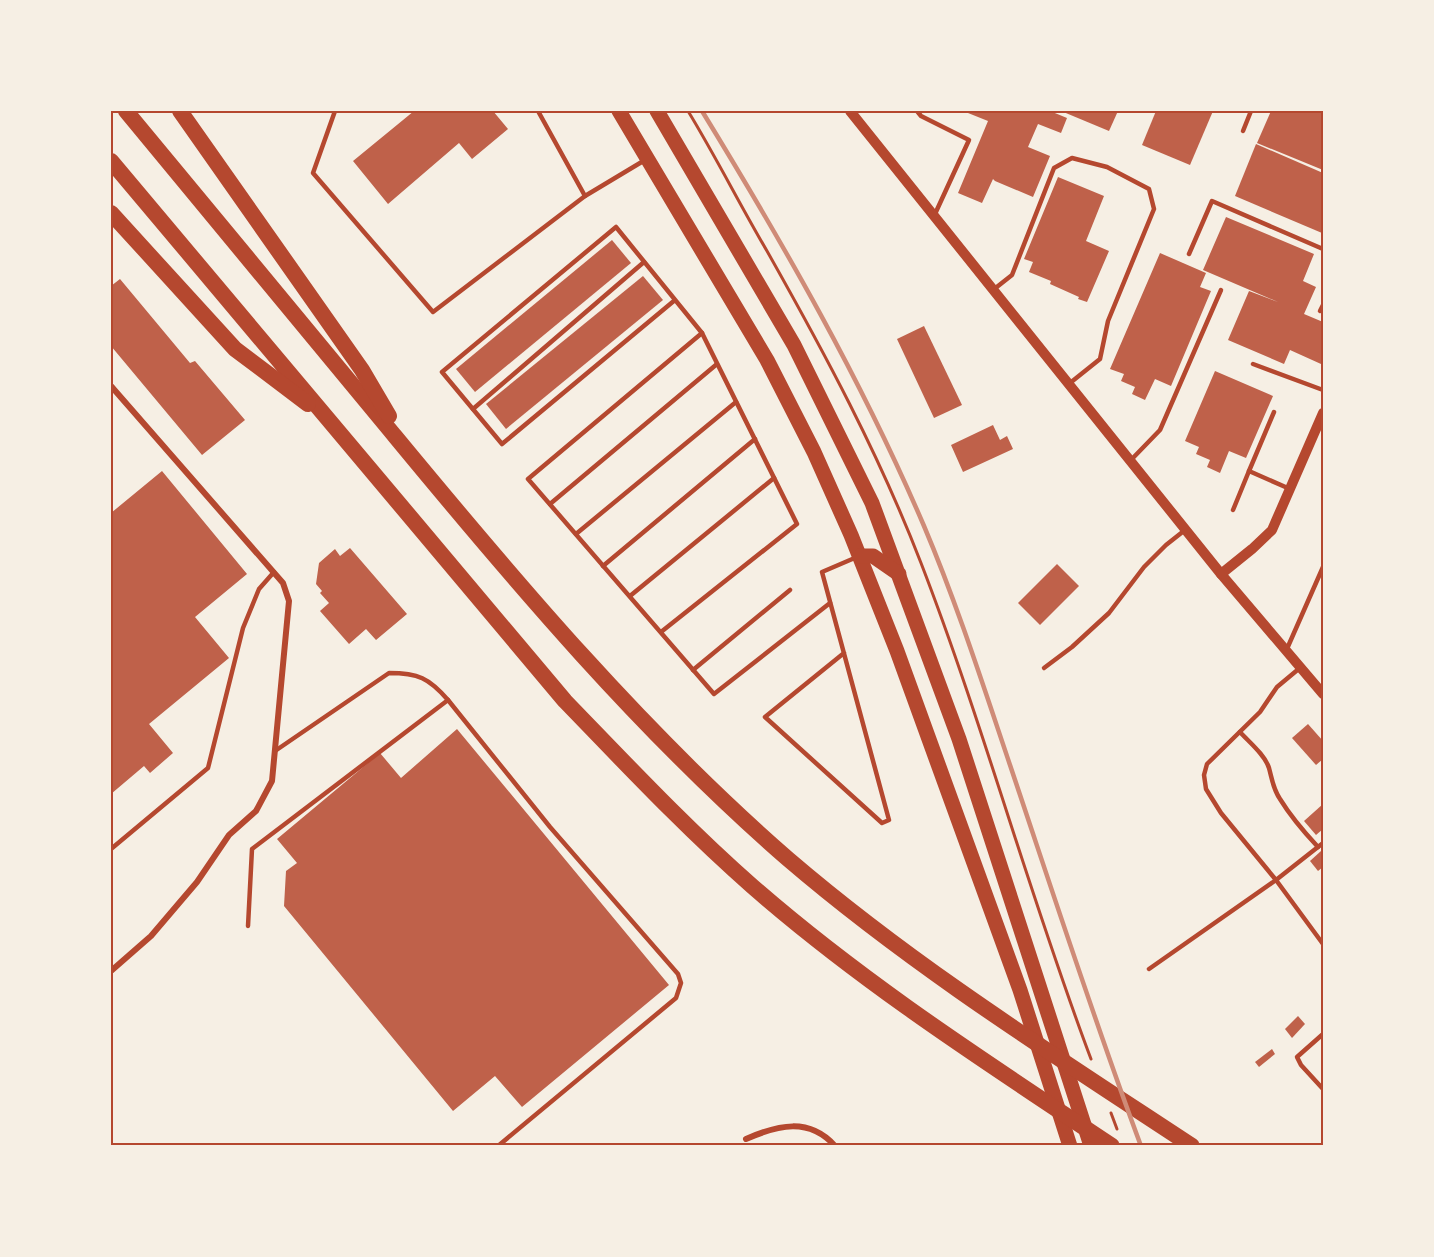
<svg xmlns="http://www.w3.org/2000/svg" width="1434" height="1257" font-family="'Alegreya Sans',sans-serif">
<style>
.building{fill:#bf614a}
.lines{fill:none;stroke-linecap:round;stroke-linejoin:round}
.path{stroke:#b5482f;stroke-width:3}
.service{stroke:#b5482f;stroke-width:4.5}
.minor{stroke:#b5482f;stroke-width:6}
.tertiary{stroke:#b5482f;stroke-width:10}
.primary{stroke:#b5482f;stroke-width:15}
.motorway{stroke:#b5482f;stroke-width:16}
.rail{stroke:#cf8b77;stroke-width:4.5}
.neatline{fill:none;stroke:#b5482f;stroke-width:2}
</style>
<rect width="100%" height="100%" fill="#f6efe4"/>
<!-- building -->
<g class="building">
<path d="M 414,111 L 493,111 L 508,129 L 472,159 L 459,143 L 388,204 L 353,161 Z"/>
<path d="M 963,111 L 1050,111 L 1067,118 L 1061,133 L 1038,124 L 1028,147 L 1050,156 L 1033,197 L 995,181 L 993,179 L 982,203 L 958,193 L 988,121 Z"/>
<path d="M 1061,111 L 1118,111 L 1109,131 Z"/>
<path d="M 1156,111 L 1213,111 L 1190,165 L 1142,145 Z"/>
<path d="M 1271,111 L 1323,111 L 1323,170 L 1257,143 Z"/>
<path d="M 1256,144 L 1323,173 L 1322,233 L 1235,196 Z"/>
<path d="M 1058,177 L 1104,196 L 1086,241 L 1109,251 L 1087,302 L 1078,299 L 1079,297 L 1050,284 L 1051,281 L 1029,272 L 1033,262 L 1024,259 Z"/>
<path d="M 1226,217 L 1314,254 L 1303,281 L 1316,287 L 1304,314 L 1323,322 L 1323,359 L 1321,364 L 1290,350 L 1284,364 L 1228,340 L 1249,291 L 1278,302 L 1203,270 Z"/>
<path d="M 612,240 L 631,263 L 475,392 L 456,369 Z"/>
<path d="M 1160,253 L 1206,273 L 1200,287 L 1211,291 L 1171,386 L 1155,379 L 1145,400 L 1132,394 L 1135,387 L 1121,381 L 1124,374 L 1110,369 Z"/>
<path d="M 643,276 L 663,300 L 506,429 L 486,404 Z"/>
<path d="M 120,279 L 190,363 L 195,361 L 245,420 L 202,455 L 111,346 L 111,286 Z"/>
<path d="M 924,326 L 962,405 L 934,418 L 897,339 Z"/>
<path d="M 1215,371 L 1273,396 L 1246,458 L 1229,451 L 1220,473 L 1207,467 L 1210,460 L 1196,454 L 1199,447 L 1185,441 Z"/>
<path d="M 993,425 L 1000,440 L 1007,436 L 1013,449 L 963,472 L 951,445 Z"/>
<path d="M 162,471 L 247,574 L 195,617 L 229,658 L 149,724 L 173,753 L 150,773 L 144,766 L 111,794 L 111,513 Z"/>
<path d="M 350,548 L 407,614 L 376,640 L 366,629 L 349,644 L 320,611 L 329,603 L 320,593 L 322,591 L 316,584 L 319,563 L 335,549 L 340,556 Z"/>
<path d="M 1057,564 L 1079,586 L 1040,625 L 1018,603 Z"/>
<path d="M 1308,724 L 1323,741 L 1323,759 L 1316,765 L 1292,738 Z"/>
<path d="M 457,729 L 669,985 L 522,1107 L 495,1076 L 453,1111 L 284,906 L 286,871 L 297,863 L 277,839 L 380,753 L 401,778 Z"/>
<path d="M 1323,804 L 1323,829 L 1316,835 L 1304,821 Z"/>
<path d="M 1321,851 L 1323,867 L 1318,871 L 1310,861 Z"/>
<path d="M 1298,1016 L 1305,1024 L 1292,1038 L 1285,1029 Z"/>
<path d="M 1272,1049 L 1275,1054 L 1259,1067 L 1255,1062 Z"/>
</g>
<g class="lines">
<!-- path -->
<g class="path">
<path d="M 688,111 C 716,157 740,205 767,251 C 824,352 879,454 921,563 C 984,726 1029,895 1091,1059"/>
<path d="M 1111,1113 L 1117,1129"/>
</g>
<!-- service -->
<g class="service">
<path d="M 335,111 L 313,173 L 433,312 L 585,196 L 538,111"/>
<path d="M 917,111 L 921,116 L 969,140 L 935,214"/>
<path d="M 1243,131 L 1251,111"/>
<path d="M 585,196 L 645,160"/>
<path d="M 1189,254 L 1212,201 L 1323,249"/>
<path d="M 993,290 L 1012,275 L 1054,168 L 1072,158 L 1107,167 L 1149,189 L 1154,209 L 1108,321 L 1100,359 L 1070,383"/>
<path d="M 1320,311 L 1323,305"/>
<path d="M 702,333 L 528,479 L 714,694 L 830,603"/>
<path d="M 1253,364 L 1323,390"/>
<path d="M 473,409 L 644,262"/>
<path d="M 1130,461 L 1160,430 L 1221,290"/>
<path d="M 1249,471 L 1274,412"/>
<path d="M 550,504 L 717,364"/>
<path d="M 1233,510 L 1249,471 L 1290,489"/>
<path d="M 576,534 L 736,402"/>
<path d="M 603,566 L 755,439"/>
<path d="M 630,596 L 774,478"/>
<path d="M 661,632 L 797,524 L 702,333 L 616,227 L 442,372 L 502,444 L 675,300"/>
<path d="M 1286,651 L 1323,567"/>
<path d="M 844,653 L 765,717 L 882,823 L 889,820 L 822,572 L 857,557"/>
<path d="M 1301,667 L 1277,687 L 1260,712 L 1207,764 L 1204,775 L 1206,789 L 1221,813 L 1276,880 L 1323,944"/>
<path d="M 1044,668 L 1072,647 L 1109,613 L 1144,567 L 1166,545 L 1185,530"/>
<path d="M 693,670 L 790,590"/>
<path d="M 448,700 L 550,827 L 678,974 L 681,983 L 676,998 L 498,1146"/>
<path d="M 1240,732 C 1249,742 1265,755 1269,768 C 1272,779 1273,789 1280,799 C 1291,817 1304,832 1318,847"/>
<path d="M 111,849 L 208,768 L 243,628 L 259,589 L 274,572"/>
<path d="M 248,926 L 252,849 L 448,700 C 429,678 418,673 389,673 L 275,751"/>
<path d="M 1149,969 L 1276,880 L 1323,843"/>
<path d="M 1323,1034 L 1297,1057 L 1301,1065 L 1323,1089"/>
</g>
<!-- minor -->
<g class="minor">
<path d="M 111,386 L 283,583 L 289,601 L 272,781 L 256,811 L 229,835 L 197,882 L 151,936 L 111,971"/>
<path d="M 746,1139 C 778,1125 809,1117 835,1146"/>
</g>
<!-- tertiary -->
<g class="tertiary">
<path d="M 850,111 L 1221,574 L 1323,694"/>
<path d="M 1221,574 L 1252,549 L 1272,530 L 1323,413"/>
</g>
<!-- primary -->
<g class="primary">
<path d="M 619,111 L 767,360 L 814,452 L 851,535 L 897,651 L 1020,990 L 1070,1146"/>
<path d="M 657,111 L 794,345 L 872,503 L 959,739 L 1091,1146"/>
<path d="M 860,556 L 873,556 L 899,574"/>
</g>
<!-- motorway -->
<g class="motorway">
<path d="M 126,111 C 216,219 305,327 394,435 C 517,584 642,732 788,859 C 914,967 1054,1055 1192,1146"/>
<path d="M 180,111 L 362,370 L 389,416"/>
<path d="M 111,161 L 565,701 C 626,764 686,828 752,886 C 864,984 989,1064 1112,1146"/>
<path d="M 111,213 L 235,349 L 308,404"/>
</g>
<!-- rail -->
<path class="rail" d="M 702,111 C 784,245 862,381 924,526 C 957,604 983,685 1010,765 C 1053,893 1094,1020 1141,1146"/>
</g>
<!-- border -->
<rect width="1434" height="1257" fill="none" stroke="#f6efe4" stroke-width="225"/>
<rect x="112" y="112" width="1210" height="1032" class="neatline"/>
</svg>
